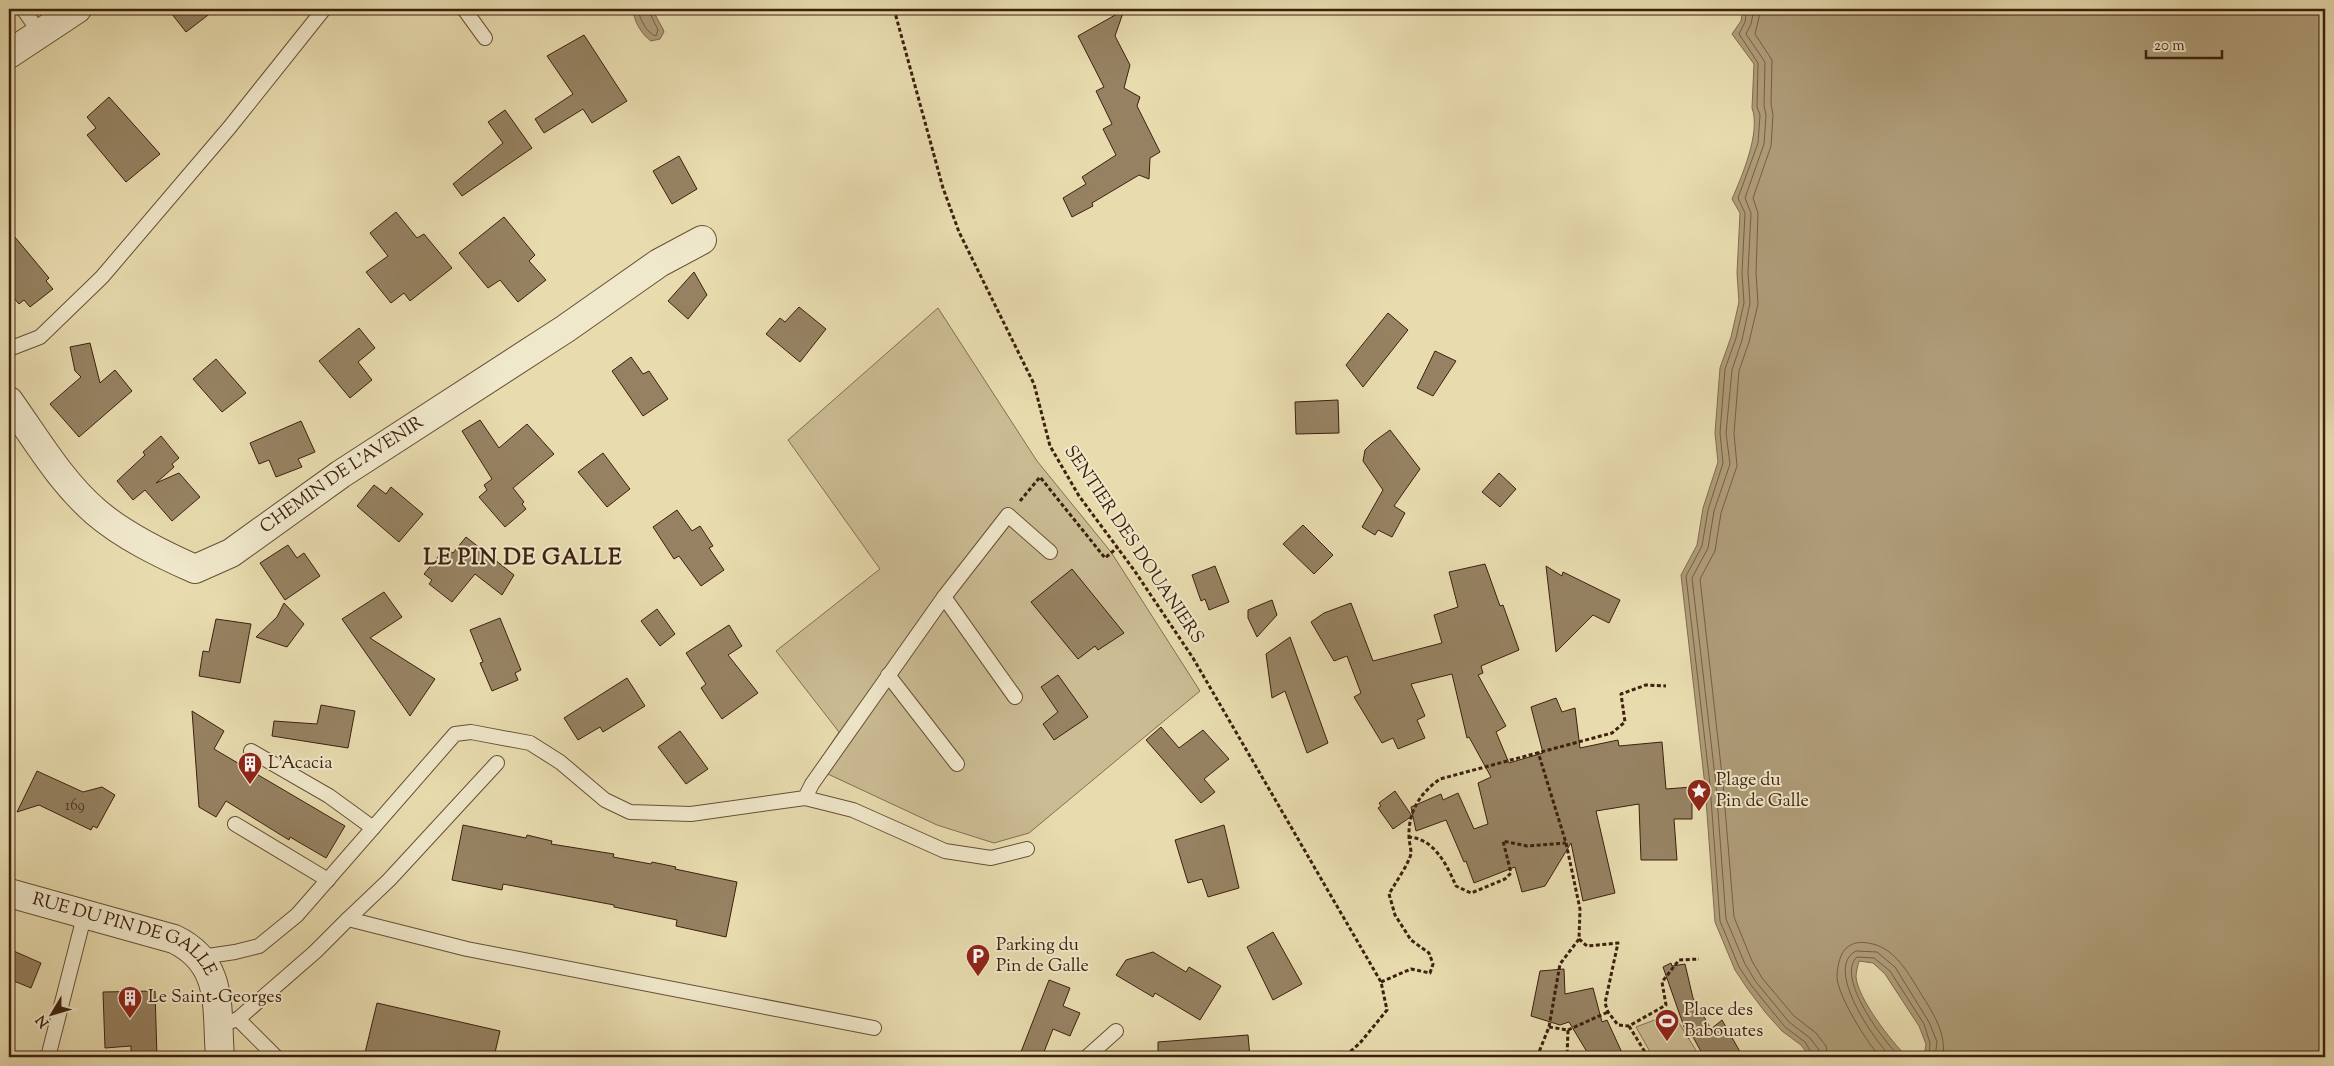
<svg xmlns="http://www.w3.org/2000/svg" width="2334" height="1066" font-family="'Sorts Mill Goudy',serif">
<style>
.green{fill:#cbbc94;stroke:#846e51}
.water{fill:#ae9c78;stroke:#816a4e}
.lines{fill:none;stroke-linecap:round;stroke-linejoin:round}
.shore{stroke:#765e43;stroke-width:1}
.building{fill:#968262;stroke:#3d200e}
.service-casing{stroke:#684f36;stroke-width:16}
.minor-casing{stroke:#684f36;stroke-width:30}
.path{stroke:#3d200e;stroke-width:3;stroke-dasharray:4 2.5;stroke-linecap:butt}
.service{stroke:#f0e8cb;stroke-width:14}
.minor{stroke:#f0e8cb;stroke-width:28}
.labels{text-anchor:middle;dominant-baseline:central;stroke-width:4;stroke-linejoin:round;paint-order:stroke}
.number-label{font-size:15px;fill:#533823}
.street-label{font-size:18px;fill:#3d200e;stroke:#f0e8cb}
.poi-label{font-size:18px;fill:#3d200e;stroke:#f0e8cb;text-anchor:start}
.district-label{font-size:22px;font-weight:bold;letter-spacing:1px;fill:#3d200e;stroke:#f0e8cb}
</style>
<rect width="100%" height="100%" fill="#e8dcaf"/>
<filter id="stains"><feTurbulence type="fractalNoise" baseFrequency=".004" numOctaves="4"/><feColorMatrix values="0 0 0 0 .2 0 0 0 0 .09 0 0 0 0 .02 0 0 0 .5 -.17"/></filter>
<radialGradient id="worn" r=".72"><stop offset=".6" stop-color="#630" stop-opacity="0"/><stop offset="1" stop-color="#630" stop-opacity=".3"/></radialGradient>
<!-- green -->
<g class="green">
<path d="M 938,308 L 1037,461 L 1111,552 L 1200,691 L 1029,833 L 994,843 L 937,825 L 815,768 L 839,732 L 776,651 L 880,569 L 788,440 Z"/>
<path d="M 1673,1013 L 1700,1057 L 1653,1057 L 1636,1027 Z"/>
</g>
<!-- water -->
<g class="water">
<path d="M 633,9 L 652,9 L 663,29 L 664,32 L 660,39 L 651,41 C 642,35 633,20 633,9 Z"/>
<path d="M 1743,9 L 2325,9 L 2325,1057 L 1924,1057 L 1926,1044 L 1919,1026 L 1885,974 L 1873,963 L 1859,961 C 1858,965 1856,972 1856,977 C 1858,999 1891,1041 1907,1057 L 1810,1057 L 1801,1045 L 1782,1031 L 1765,1012 L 1747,988 L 1735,970 L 1715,922 L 1705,786 L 1681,575 L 1697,545 L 1703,508 L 1718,462 L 1715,433 L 1720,368 L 1731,337 L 1739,302 L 1737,273 L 1740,213 L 1732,199 C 1742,176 1761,132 1752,108 L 1754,64 L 1732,34 L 1741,21 Z"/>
</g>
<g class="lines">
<!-- shore -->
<g class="shore">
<path d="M 638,9 C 639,18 647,34 656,36 L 658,30 L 648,9"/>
<path d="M 1747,9 L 1745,22 L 1739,34 L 1758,63 L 1757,107 L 1760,115 L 1758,143 L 1738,198 L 1745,213 L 1742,273 L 1744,303 L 1736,338 L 1725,369 L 1720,433 L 1723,463 L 1708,510 L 1702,546 L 1686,576 L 1710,785 L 1720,921 L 1739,967 L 1751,985 L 1785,1027 L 1805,1042 L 1814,1057"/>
<path d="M 1754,9 L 1751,24 L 1746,34 L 1765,62 L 1764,106 L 1766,115 L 1764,144 L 1745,198 L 1751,213 L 1748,273 L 1750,303 L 1742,340 L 1732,370 L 1726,433 L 1730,464 L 1714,511 L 1708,548 L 1692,578 L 1716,785 L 1726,919 L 1745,964 L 1756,982 L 1789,1022 L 1810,1038 L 1819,1050 L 1820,1057"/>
<path d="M 1761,9 L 1755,34 L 1772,60 L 1771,104 L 1773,115 L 1771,146 L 1753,198 L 1758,213 L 1756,273 L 1758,304 L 1749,342 L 1739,371 L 1734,433 L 1737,466 L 1721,513 L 1715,551 L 1700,579 L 1723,784 L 1734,917 L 1752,961 L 1762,978 L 1794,1016 L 1816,1033 L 1826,1046 L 1828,1057"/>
<path d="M 1880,1057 C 1867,1042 1838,997 1837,977 C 1837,967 1840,951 1849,946 C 1855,942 1861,942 1868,943 C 1896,947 1909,975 1923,997 C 1935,1016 1946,1034 1943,1057"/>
<path d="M 1891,1057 C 1875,1041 1823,968 1856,951 L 1877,952 L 1895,967 L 1929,1022 L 1937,1042 L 1935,1057"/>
<path d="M 1900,1057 C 1884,1042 1835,977 1857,957 L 1874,958 L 1890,971 L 1924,1024 L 1930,1043 L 1929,1057"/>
</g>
</g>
<!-- building -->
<g class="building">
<path d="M 168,9 L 216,9 L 186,32 Z"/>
<path d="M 1124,10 L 1115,36 L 1130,65 L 1124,88 L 1140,97 L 1137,106 L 1160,152 L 1150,158 L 1149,179 L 1139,175 L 1092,203 L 1093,206 L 1072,217 L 1063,198 L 1086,184 L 1082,177 L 1116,155 L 1103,129 L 1112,124 L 1096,91 L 1104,87 L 1078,36 Z"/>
<path d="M 584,35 L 627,101 L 592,123 L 583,109 L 544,133 L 535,119 L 573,94 L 547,56 Z"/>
<path d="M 109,97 L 160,154 L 126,182 L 87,135 L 96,128 L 87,117 Z"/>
<path d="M 505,110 L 532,148 L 462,196 L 453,184 L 503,143 L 488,122 Z"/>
<path d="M 679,156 L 697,189 L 672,204 L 653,171 Z"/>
<path d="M 396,212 L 417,238 L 424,234 L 452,268 L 410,301 L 404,293 L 391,303 L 366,272 L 388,256 L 370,233 Z"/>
<path d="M 504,217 L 535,255 L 529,261 L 546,280 L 518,302 L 500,280 L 488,288 L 459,253 Z"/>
<path d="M 9,230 L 49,278 L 46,281 L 53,289 L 30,307 L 24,300 L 19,304 L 9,292 Z"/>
<path d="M 694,272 L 707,295 L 688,319 L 668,301 Z"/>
<path d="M 799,307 L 826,329 L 800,362 L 766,334 L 780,318 L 785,322 Z"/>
<path d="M 1388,313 L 1408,330 L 1363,387 L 1346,365 Z"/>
<path d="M 359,328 L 375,348 L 358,362 L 372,380 L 350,398 L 319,361 Z"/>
<path d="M 90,343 L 100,383 L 115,370 L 132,391 L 79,437 L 50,404 L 81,377 L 75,371 L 70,347 Z"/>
<path d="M 1435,351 L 1456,361 L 1433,396 L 1417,388 Z"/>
<path d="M 631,357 L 643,374 L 649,371 L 668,399 L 643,416 L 612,371 Z"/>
<path d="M 216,359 L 246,393 L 222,412 L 193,379 Z"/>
<path d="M 1338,400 L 1339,433 L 1296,434 L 1295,402 Z"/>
<path d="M 480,420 L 499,448 L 527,424 L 554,454 L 513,488 L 524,502 L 522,504 L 526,509 L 505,527 L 479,497 L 487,490 L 484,485 L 492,479 L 462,431 Z"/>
<path d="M 301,421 L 315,452 L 298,459 L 302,467 L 276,477 L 269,460 L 259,464 L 250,443 Z"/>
<path d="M 1390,430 L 1420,469 L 1394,506 L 1405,513 L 1392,537 L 1378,530 L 1375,535 L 1362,527 L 1383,490 L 1363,461 L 1365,450 L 1372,443 Z"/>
<path d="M 161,436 L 179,458 L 172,464 L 174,467 L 156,483 L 179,473 L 200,497 L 172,521 L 145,490 L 133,500 L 117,481 L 145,455 L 143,452 Z"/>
<path d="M 603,453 L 630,489 L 607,507 L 578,472 Z"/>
<path d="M 1499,473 L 1516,489 L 1500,507 L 1482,492 Z"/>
<path d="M 374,485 L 386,494 L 391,487 L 423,514 L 399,542 L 357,506 Z"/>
<path d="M 677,510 L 692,531 L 700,526 L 713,546 L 709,548 L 724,570 L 701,586 L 679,556 L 674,559 L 653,527 Z"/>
<path d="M 1303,525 L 1333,555 L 1314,574 L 1283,544 Z"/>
<path d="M 466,537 L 514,575 L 502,595 L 475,574 L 452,602 L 429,584 L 432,580 L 424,574 L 445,548 L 453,553 Z"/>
<path d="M 288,545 L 297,558 L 304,553 L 320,576 L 285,600 L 260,563 Z"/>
<path d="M 1485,564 L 1500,606 L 1503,605 L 1519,650 L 1481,666 L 1483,673 L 1478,675 L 1506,726 L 1496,732 L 1509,763 L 1543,753 L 1531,707 L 1556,698 L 1562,712 L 1575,708 L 1580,748 L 1618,740 L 1619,746 L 1662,742 L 1666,789 L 1692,787 L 1692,819 L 1674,819 L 1677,860 L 1641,860 L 1639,804 L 1596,811 L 1615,893 L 1583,901 L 1571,843 L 1545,886 L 1522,892 L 1515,867 L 1474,883 L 1466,861 L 1464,862 L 1446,820 L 1416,831 L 1411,807 L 1441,794 L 1443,800 L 1458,793 L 1474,829 L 1488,824 L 1478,783 L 1491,777 L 1469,737 L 1467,738 L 1452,674 L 1411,684 L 1425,716 L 1417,720 L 1425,738 L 1398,749 L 1393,738 L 1382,743 L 1354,697 L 1361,693 L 1347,656 L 1334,661 L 1311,622 L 1324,613 L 1351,603 L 1373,661 L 1442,643 L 1434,615 L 1458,607 L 1449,572 Z"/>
<path d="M 1215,566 L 1229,602 L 1209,610 L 1205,599 L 1201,601 L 1192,575 Z"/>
<path d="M 1546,566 L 1562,576 L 1563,572 L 1620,600 L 1609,623 L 1593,615 L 1556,652 Z"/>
<path d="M 1072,569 L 1124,633 L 1098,650 L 1095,646 L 1078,659 L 1031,602 Z"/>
<path d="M 384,592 L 402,617 L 370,638 L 435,679 L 410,716 L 342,619 Z"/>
<path d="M 1272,600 L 1277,615 L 1257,637 L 1248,618 L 1248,610 Z"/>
<path d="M 284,603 L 304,624 L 287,647 L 256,637 L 277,617 Z"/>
<path d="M 657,609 L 675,634 L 660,646 L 641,621 Z"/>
<path d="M 500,618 L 521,670 L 515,673 L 518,680 L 492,691 L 480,663 L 483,662 L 470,630 Z"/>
<path d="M 216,619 L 251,624 L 240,683 L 199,676 L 203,651 L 209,652 Z"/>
<path d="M 729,625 L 742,646 L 728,655 L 758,693 L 722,719 L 701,688 L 706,684 L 686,653 Z"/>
<path d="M 1290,637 L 1328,743 L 1307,753 L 1285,691 L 1272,698 L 1266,654 Z"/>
<path d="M 1058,675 L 1088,717 L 1054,740 L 1043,724 L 1058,712 L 1041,687 Z"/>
<path d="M 627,678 L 645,706 L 603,732 L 600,727 L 578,740 L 564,718 Z"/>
<path d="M 321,705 L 355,711 L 348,748 L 272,736 L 274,721 L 317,724 Z"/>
<path d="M 192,711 L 224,731 L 214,749 L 345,826 L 326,858 L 290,837 L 289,840 L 226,801 L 216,817 L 199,807 Z"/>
<path d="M 1161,727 L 1179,748 L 1203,730 L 1229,759 L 1204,779 L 1215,792 L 1201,803 L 1146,740 Z"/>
<path d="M 680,731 L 708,769 L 686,784 L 658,747 Z"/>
<path d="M 37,771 L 83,792 L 102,787 L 115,795 L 97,828 L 93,826 L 91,830 L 39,805 L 17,812 Z"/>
<path d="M 1395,791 L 1412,816 L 1393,829 L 1378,808 L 1381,806 L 1379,803 Z"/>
<path d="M 463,825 L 526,838 L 527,835 L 552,841 L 551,844 L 614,854 L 613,857 L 651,864 L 652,862 L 676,867 L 675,869 L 737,882 L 726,937 L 676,926 L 677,920 L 614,907 L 614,905 L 503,884 L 502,890 L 452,880 Z"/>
<path d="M 1224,825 L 1239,888 L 1208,897 L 1202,879 L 1188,883 L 1175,840 Z"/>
<path d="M 1273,932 L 1302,984 L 1273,1000 L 1247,947 Z"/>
<path d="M 9,949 L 41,963 L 31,988 L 9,979 Z"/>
<path d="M 1153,952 L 1186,972 L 1189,967 L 1221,986 L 1200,1020 L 1155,993 L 1153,997 L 1116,975 L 1126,960 Z"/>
<path d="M 1671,963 L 1672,966 L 1685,964 L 1693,998 L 1711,1029 L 1722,1020 L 1743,1057 L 1704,1057 L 1693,1037 L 1688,1038 L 1663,967 Z"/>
<path d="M 1564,969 L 1565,994 L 1593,988 L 1602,1022 L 1607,1020 L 1624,1057 L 1590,1057 L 1569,1022 L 1560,1025 L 1531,1016 L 1540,971 Z"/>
<path d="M 1049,980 L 1070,988 L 1063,1006 L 1080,1013 L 1070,1036 L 1053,1029 L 1042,1057 L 1019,1057 Z"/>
<path d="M 155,991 L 157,1057 L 131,1057 L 131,1046 L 105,1048 L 103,992 Z"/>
<path d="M 377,1003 L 500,1031 L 494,1057 L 364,1057 Z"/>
<path d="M 1248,1035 L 1250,1057 L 1158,1057 L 1158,1042 Z"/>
</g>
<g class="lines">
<defs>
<g id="service">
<path d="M 23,9 L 40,33"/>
<path d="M 464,9 L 485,38"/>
<path d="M 9,349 L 40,337 L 102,277 L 229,128 L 324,9"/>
<path d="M 944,597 L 1008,515 L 1050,552"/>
<path d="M 888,675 L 957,764"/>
<path d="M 251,751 L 329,796 L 373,828"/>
<path d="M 805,798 L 812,784 L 944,597 L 1015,697"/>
<path d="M 235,824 L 328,880"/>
<path d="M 348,919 L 389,880 L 497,763"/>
<path d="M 201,957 L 235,952 L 259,946 L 297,915 L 455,734 L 471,732 L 530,743 L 560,762 L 605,800 L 630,812 L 691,814 L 805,798 L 853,810 L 945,851 L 991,858 L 1027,849"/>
<path d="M 238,1019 L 276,1057"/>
<path d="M 218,1026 L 238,1019 L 315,952 L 348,919 L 467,949 L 874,1028"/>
<path d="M 48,1057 L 85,913"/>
<path d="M 1087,1057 L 1116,1031"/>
</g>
<g id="minor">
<path d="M 9,54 L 77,9"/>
<path id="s1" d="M 9,401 C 36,439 61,482 96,512 C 124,536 161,554 195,569 L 231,553 L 341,474 L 565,329 L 659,263 L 702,240"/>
<path id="s2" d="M 9,893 L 174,939 C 225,963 216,1009 220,1057"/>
</g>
</defs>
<!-- service casing -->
<use href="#service" class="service-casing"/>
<!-- minor casing -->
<use href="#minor" class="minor-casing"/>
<!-- path -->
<g class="path">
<path d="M 894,9 L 943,188 L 959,232 L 1034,384 L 1050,446 L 1079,496 L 1134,570 L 1193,658 L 1381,982 L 1387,1010 L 1360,1043 L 1344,1057"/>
<path d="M 1020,501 L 1040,477 L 1105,558 L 1118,547"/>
<path d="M 1408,837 C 1434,838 1447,865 1456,886 L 1471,893 L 1505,879 L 1511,873 L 1503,841 L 1527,846 L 1566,843"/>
<path d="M 1579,939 L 1587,946 L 1618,943 L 1605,1003 L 1608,1012 L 1618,1025 L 1629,1026 L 1666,1005 L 1662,982 L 1679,960 L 1699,959"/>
<path d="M 1381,982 L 1411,969 L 1430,973 L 1433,964 L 1429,953 L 1411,940 L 1395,915 L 1389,894 C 1394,885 1410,862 1411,853 C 1411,848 1409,842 1409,837 C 1408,812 1420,793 1440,779 L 1612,733 L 1625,722 L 1621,694 L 1646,685 L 1666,686"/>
<path d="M 1629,1026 L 1648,1057"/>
<path d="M 1549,1027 L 1568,1030 L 1567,1057"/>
<path d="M 1568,1030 L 1608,1012"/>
<path d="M 1537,1057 L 1549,1027 L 1560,964 L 1579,939 L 1580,909 L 1566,843 L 1538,752"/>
</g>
<!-- service -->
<use href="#service" class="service"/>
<!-- minor -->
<use href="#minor" class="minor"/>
</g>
<!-- icons -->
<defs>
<symbol id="building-pin" viewBox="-11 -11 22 30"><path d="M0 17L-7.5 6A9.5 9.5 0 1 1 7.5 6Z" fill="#8f2418" stroke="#f0e8cb"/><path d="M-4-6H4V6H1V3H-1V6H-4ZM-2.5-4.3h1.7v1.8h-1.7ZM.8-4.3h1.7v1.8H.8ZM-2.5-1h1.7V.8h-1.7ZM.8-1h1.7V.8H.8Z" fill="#fff"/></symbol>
<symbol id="sight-pin" viewBox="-11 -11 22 30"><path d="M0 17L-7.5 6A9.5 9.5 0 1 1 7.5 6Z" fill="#8f2418" stroke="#f0e8cb"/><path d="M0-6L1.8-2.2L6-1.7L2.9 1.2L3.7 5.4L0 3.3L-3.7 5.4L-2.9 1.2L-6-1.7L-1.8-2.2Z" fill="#fff"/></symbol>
<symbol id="parking-pin" viewBox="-11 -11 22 30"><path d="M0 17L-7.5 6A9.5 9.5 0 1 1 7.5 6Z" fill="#8f2418" stroke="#f0e8cb"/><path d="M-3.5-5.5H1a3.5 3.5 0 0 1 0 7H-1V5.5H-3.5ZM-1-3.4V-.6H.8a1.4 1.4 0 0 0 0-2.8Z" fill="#fff"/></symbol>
<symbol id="stadium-pin" viewBox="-11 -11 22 30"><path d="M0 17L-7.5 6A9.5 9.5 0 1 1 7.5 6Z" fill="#8f2418" stroke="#f0e8cb"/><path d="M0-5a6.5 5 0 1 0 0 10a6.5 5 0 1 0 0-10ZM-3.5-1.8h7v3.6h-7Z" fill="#fff"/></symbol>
</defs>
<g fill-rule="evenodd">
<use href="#building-pin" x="236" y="750" width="28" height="38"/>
<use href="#sight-pin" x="1685" y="777" width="28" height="38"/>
<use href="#parking-pin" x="964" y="942" width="28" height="38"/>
<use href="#building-pin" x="116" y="984" width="28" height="38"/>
<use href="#stadium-pin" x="1653" y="1007" width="28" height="38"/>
</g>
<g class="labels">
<!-- number labels -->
<g class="number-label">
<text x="75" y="806">169</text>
</g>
<!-- street labels -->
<g class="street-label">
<text stroke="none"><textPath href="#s1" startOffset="431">CHEMIN DE L'AVENIR</textPath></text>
<text transform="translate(1133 545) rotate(56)">SENTIER DES DOUANIERS</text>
<text stroke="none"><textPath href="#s2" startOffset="124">RUE DU PIN DE GALLE</textPath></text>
</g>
<!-- poi labels -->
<g class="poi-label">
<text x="268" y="764">L'Acacia</text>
<text x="1716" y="781">Plage du<tspan x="1716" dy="21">Pin de Galle</tspan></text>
<text x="996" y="946">Parking du<tspan x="996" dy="21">Pin de Galle</tspan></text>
<text x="148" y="998">Le Saint-Georges</text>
<text x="1684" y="1011">Place des<tspan x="1684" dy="21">Babouates</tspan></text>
</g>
<!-- district labels -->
<g class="district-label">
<text x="523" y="559">LE PIN DE GALLE</text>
</g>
</g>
<!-- margin -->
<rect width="2334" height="1066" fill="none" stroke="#e8dcaf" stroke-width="30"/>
<rect x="10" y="10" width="2314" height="1046" fill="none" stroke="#3d200e" stroke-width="2.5"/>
<rect x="15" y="15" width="2304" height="1036" fill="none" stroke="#3d200e"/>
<!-- north arrow -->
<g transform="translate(52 1014) rotate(232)" stroke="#f0e8cb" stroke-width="4" paint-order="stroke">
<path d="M0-4L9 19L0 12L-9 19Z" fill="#3d200e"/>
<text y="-8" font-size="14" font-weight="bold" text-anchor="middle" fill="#3d200e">N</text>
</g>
<!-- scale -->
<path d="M2146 50v8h76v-8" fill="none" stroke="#3d200e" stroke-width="2.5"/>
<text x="2154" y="50" font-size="15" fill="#3d200e" stroke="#f0e8cb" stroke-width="4" paint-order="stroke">20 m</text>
<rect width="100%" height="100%" filter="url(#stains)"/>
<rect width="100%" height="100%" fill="url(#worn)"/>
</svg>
